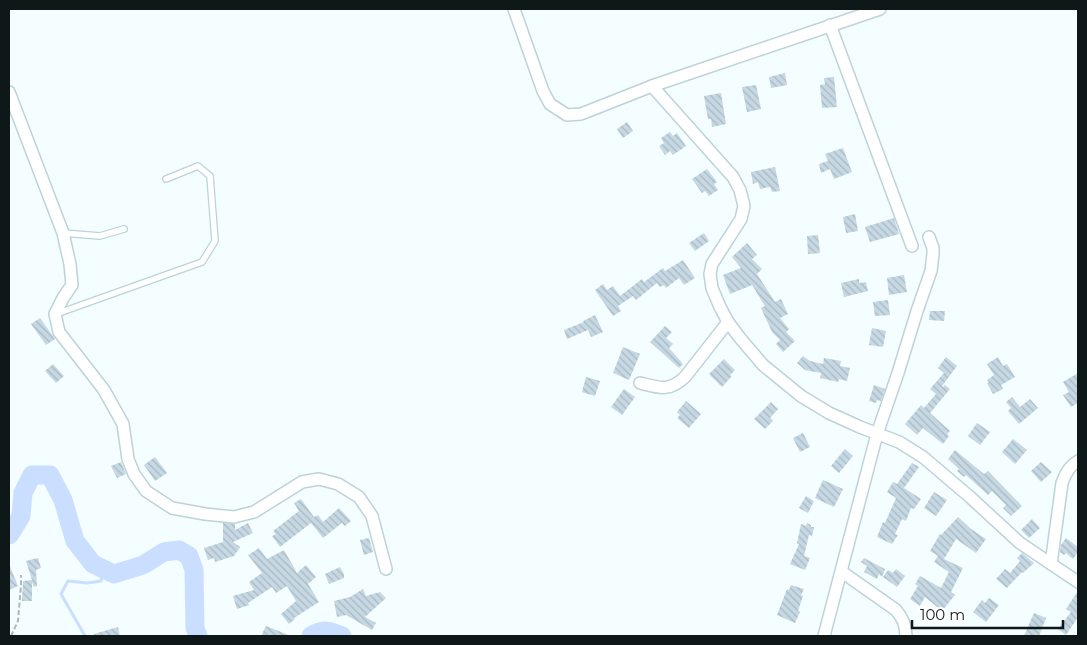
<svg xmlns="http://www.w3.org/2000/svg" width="1087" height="645" font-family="Montserrat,sans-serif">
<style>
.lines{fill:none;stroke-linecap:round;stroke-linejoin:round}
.stream{stroke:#cadfff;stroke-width:3}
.river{stroke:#cadfff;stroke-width:19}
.building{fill:url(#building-back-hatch)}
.service-casing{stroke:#bcd3d7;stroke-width:8}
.minor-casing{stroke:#bcd3d7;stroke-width:14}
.path{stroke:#afb8b9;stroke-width:2;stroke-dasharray:5 2.5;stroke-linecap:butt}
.service{stroke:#fff;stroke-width:5.5}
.minor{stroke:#fff;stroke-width:11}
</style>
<defs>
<pattern id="building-back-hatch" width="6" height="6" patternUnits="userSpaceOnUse" patternTransform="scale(1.25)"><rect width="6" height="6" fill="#c6d8e3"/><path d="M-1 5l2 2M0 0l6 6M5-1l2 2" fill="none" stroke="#a9b9c2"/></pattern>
</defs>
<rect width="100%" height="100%" fill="#f4fdff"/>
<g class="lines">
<!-- stream -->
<path class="stream" d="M 85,636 L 61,594 L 68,581 L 87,583 L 101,581 L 104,570"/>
<!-- river -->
<g class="river">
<path d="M 9,535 L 10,534 L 21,516 L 23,493 L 32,475 L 50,475 L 63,500 L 75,541 L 93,564 L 114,574 L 143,565 L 164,552 L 179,550 L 189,556 L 194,570 L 195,628 L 198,636"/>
<path d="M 311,636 C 323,628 331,631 342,636"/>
</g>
</g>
<!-- building -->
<g class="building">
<path d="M 785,73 L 787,85 L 771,88 L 769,77 Z"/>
<path d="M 834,77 L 837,107 L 822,108 L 820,85 L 825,84 L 824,78 Z"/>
<path d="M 756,85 L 761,109 L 747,112 L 742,87 Z"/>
<path d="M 721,93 L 726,124 L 712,127 L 711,119 L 708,119 L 704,96 Z"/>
<path d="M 627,122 L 633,131 L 623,138 L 617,129 Z"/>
<path d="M 670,132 L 673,136 L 677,133 L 686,146 L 673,155 L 670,151 L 665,155 L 659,146 L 664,143 L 661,138 Z"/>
<path d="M 843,148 L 852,172 L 834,179 L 830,169 L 821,173 L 819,164 L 828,161 L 825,154 Z"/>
<path d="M 775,167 L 780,191 L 772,192 L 770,187 L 760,189 L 758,182 L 753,184 L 751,172 Z"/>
<path d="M 707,169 L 717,182 L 714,184 L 718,190 L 709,196 L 705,191 L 702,193 L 692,179 Z"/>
<path d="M 855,214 L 858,231 L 846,233 L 843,217 Z"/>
<path d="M 894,218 L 899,234 L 870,242 L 865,227 Z"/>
<path d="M 704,233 L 709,241 L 695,251 L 689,243 Z"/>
<path d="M 818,235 L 820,253 L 808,254 L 807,236 Z"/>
<path d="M 747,243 L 757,255 L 752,259 L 762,269 L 757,274 L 775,302 L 781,299 L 788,314 L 780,318 L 789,329 L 786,332 L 795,341 L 783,352 L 776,344 L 780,340 L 772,332 L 761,308 L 765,306 L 752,285 L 730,294 L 723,275 L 741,268 L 732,257 Z"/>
<path d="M 683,260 L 695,278 L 684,285 L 679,278 L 666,288 L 664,285 L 660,287 L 657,283 L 636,300 L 633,296 L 618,306 L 621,311 L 613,316 L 595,290 L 603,284 L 607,290 L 613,286 L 620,296 L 642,279 L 644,282 L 663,268 L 665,271 Z"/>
<path d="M 904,275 L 907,292 L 889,295 L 887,278 Z"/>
<path d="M 859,279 L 859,283 L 866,282 L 868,291 L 844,297 L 841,283 Z"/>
<path d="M 888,300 L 890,315 L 875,316 L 873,302 Z"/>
<path d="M 930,311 L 945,311 L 944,321 L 929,320 Z"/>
<path d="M 595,315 L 603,332 L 591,337 L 588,330 L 567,339 L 564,330 L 584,322 L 583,321 Z"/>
<path d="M 40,318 L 55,339 L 46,345 L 31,324 Z"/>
<path d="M 665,326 L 672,332 L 666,338 L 673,344 L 669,348 L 683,364 L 679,368 L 650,342 Z"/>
<path d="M 872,328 L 886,331 L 883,347 L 869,345 Z"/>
<path d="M 623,347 L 640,354 L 629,380 L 613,373 Z"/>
<path d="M 803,356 L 810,361 L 823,364 L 824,358 L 841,361 L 840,366 L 850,368 L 847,381 L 839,379 L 838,382 L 820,378 L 821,373 L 805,370 L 797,363 Z"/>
<path d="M 946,357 L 957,366 L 942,386 L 943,387 L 945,385 L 950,389 L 930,413 L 950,431 L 947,434 L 949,436 L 943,444 L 923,428 L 917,435 L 905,424 L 921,405 L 924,408 L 936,394 L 930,389 L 944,373 L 938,368 Z"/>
<path d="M 998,357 L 1003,366 L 1007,364 L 1015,377 L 1001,385 L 1003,389 L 993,394 L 987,383 L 989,382 L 987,380 L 994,375 L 987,364 Z"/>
<path d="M 724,359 L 735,370 L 730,375 L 732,376 L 722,387 L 709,374 Z"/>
<path d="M 53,364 L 64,376 L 56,383 L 45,371 Z"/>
<path d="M 1078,373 L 1078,403 L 1071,407 L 1063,395 L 1069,392 L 1063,382 Z"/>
<path d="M 586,377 L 600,381 L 595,396 L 582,392 Z"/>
<path d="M 874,385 L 885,389 L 881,401 L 877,400 L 876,403 L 869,401 Z"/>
<path d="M 624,389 L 635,397 L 622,415 L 611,407 Z"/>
<path d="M 1012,397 L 1020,407 L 1030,399 L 1038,408 L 1019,424 L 1008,411 L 1011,408 L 1006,402 Z"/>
<path d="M 686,401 L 701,414 L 689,428 L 677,418 L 680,415 L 677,412 Z"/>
<path d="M 771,402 L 778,409 L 770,418 L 773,421 L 765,429 L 754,419 Z"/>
<path d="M 977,423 L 990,432 L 980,445 L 968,436 Z"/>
<path d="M 803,433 L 810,447 L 800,452 L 793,438 Z"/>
<path d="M 1013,439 L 1027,450 L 1015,464 L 1002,452 Z"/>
<path d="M 845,449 L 853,456 L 839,473 L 831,466 Z"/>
<path d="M 955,450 L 984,474 L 988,471 L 1022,506 L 1011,516 L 1003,508 L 1006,505 L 992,491 L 988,495 L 966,475 L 964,477 L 957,471 L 959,469 L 948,459 Z"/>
<path d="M 155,457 L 167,473 L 155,481 L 144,465 Z"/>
<path d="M 121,462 L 126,474 L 117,478 L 111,466 Z"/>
<path d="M 1041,462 L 1052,472 L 1041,482 L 1031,471 Z"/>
<path d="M 912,463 L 919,467 L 904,488 L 921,499 L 914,509 L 911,508 L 906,521 L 902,519 L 895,534 L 898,535 L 892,544 L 877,537 L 883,522 L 885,523 L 896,498 L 887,492 L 893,482 L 897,484 Z"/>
<path d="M 823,480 L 843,489 L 834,507 L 815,498 Z"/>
<path d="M 934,492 L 947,500 L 936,516 L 924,508 Z"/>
<path d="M 806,496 L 814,501 L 808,513 L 799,508 Z"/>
<path d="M 301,499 L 314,517 L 318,515 L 323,522 L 339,508 L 351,521 L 345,526 L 342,523 L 323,538 L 311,523 L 280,547 L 272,536 L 276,534 L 273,531 L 299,511 L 294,503 Z"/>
<path d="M 958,517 L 971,529 L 986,539 L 976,553 L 956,539 L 944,559 L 963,568 L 951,592 L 955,595 L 942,611 L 925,597 L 920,606 L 910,599 L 918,586 L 915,584 L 920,576 L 941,588 L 949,572 L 934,562 L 938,556 L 930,551 L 940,534 L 941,535 Z"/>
<path d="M 1032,519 L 1040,528 L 1029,538 L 1021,530 Z"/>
<path d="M 223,523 L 235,524 L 235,530 L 248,523 L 253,533 L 233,542 L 240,547 L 234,556 L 215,562 L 214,558 L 208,560 L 204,548 L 223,542 Z"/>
<path d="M 807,523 L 811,525 L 811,527 L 814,527 L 812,536 L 809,535 L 804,556 L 810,558 L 805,570 L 790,564 L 799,544 L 797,543 L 801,524 L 806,526 Z"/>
<path d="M 369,538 L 373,552 L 364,555 L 360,540 Z"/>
<path d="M 1066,538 L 1078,547 L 1078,552 L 1073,559 L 1066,553 L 1064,555 L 1060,552 L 1061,545 Z"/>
<path d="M 259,548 L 267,559 L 284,550 L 297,573 L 306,565 L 316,577 L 308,584 L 319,602 L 294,618 L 295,619 L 289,624 L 281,614 L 296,601 L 287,586 L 276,593 L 272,587 L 248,603 L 249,605 L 237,609 L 233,596 L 254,590 L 249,582 L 262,573 L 248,555 Z"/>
<path d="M 1022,553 L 1034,563 L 1023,573 L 1022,572 L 1007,588 L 996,579 L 1005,569 L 1010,573 L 1020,561 L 1017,558 Z"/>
<path d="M 38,558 L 41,568 L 36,570 L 37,586 L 34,587 L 32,582 L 32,601 L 22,601 L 23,581 L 32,580 L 26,561 Z"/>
<path d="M 864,558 L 885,569 L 882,577 L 879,574 L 877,579 L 864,572 L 867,566 L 861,562 Z"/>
<path d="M 9,564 L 18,586 L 9,590 Z"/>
<path d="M 340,567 L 344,574 L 344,578 L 329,584 L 325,574 Z"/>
<path d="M 896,569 L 905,576 L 897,587 L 883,577 L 888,570 L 893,573 Z"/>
<path d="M 791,585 L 804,589 L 801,595 L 803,596 L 798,611 L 800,612 L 795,623 L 777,615 L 787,589 L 789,590 Z"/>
<path d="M 363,589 L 366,596 L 380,592 L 386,598 L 365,617 L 376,623 L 372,630 L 346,615 L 337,617 L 334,601 L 350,597 Z"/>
<path d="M 1078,591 L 1078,617 L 1066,635 L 1058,629 L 1071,612 L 1066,609 Z"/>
<path d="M 989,598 L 999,605 L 986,622 L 973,612 L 982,600 L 985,603 Z"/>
<path d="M 1034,613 L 1046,618 L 1039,636 L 1024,636 Z"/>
<path d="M 266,626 L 291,636 L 261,636 Z"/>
<path d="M 118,627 L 120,636 L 94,636 L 94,634 Z"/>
</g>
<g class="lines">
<defs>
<g id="service">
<path d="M 63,233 L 100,236 L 124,229"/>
<path d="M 56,314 L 202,262 L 215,241 L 210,176 L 198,166 L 166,179"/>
</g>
<g id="minor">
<path d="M 514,9 L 543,91 L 550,104 L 567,115 L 581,114 L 652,86 L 880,9"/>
<path d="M 830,25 L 912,246"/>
<path d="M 652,86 L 733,177 L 740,190 L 744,206 L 741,219 L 712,264 L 710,274 L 712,288 L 720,307 L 728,322 L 740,338 L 763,365 L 801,396 L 829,413 L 860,427 L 899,442 L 923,457 L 970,497 L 1020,543 L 1078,582"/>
<path d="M 9,92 L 63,233 L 70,264 L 72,285 L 63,298 L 55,314 L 59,332 L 104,390 L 123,424 L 128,459 L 134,474 L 146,491 L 172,508 L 205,514 L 234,517 L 254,512 L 302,482 L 319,479 L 338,484 L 359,497 L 372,516 L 386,569"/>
<path d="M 640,383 C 660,388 669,392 685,377 L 728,322"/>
<path d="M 1051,564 L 1062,483 C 1065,474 1069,466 1078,461"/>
<path d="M 842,572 L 896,610 C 903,618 906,626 906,636"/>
<path d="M 824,636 L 877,434 L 898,373 L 917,311 L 931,271 L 933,254 L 933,248 L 929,237"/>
</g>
</defs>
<!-- service casing -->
<use href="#service" class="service-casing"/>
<!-- minor casing -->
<use href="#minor" class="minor-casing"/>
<!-- path -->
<path class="path" d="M 11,636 L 18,621 L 21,585 L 21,575"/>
<!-- service -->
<use href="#service" class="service"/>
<!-- minor -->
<use href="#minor" class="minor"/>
</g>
<!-- border -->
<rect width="1087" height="645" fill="none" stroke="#0f1819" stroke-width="20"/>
<!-- scale -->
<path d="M912 620v8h151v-8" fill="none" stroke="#0f1819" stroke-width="2.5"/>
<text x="920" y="620" font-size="15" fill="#0f1819" stroke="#ffffff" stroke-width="4" paint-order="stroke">100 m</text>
</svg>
